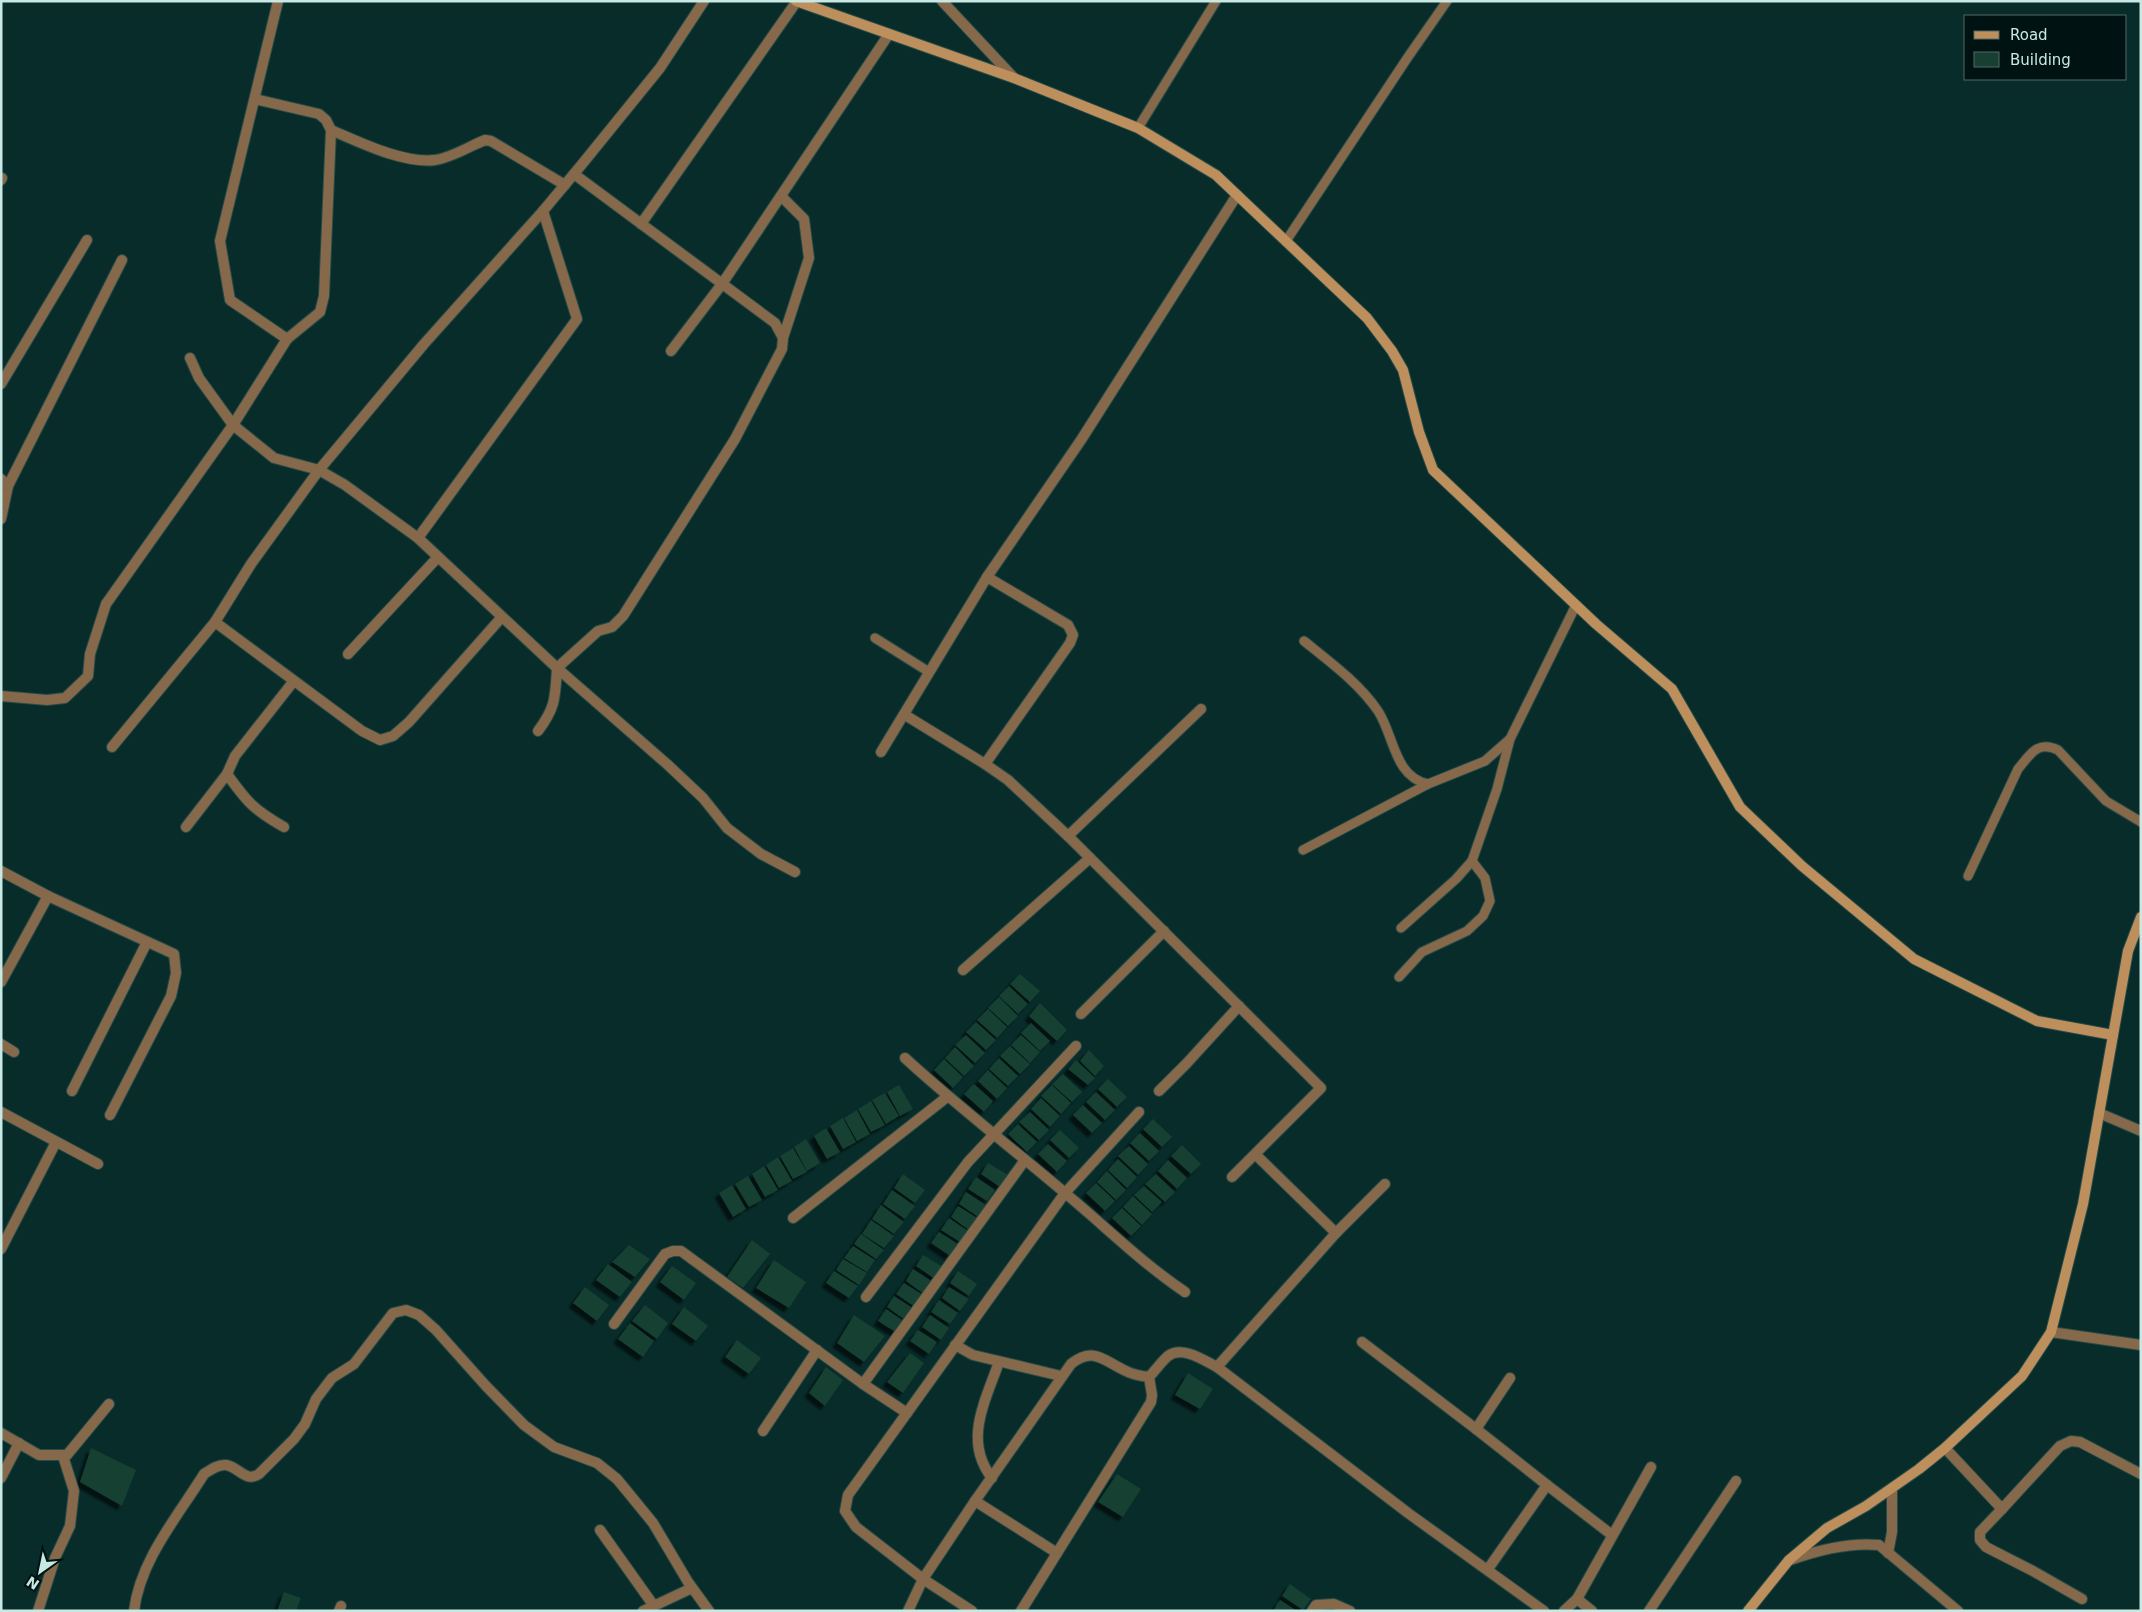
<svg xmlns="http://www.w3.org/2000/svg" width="2142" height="1612" font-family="'DejaVu Sans',sans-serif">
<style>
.building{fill:#173f32;filter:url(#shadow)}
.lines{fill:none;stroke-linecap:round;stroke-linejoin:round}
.lane-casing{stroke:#264a48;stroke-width:11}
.street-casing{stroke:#264a48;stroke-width:12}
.secondary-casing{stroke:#264a48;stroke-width:12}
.lane{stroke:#85694a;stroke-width:9}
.street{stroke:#85694a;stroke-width:10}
.secondary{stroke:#bc8f5c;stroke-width:10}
</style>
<defs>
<filter id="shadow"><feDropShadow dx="-4.5" dy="4.5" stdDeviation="1" flood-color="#0009"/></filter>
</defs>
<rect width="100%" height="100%" fill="#072c2a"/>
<!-- building -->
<g class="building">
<path d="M 1020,974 L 1040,991 L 1030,1002 L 1010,984 Z"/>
<path d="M 1009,986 L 1028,1004 L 1018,1014 L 999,996 Z"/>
<path d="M 999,997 L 1018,1016 L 1008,1026 L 988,1008 Z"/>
<path d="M 1040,1003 L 1067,1030 L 1057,1041 L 1029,1016 Z"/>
<path d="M 988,1009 L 1007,1027 L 997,1038 L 977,1020 Z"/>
<path d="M 976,1022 L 996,1040 L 986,1050 L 966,1032 Z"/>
<path d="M 1031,1023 L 1050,1041 L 1040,1051 L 1021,1033 Z"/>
<path d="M 966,1035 L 985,1053 L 975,1063 L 955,1045 Z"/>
<path d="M 1021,1035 L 1040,1052 L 1030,1063 L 1011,1045 Z"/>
<path d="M 1010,1046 L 1030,1064 L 1020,1074 L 1000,1056 Z"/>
<path d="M 955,1047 L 974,1066 L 964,1076 L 945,1058 Z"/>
<path d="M 1089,1050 L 1104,1066 L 1095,1076 L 1080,1061 Z"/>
<path d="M 999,1058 L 1018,1076 L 1008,1086 L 989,1069 Z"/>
<path d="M 944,1059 L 963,1077 L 953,1088 L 934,1070 Z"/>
<path d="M 1076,1060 L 1095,1078 L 1088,1085 L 1068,1069 Z"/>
<path d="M 988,1070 L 1007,1088 L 997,1099 L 978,1081 Z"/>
<path d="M 1063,1074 L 1082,1092 L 1072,1102 L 1052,1084 Z"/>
<path d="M 1108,1079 L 1127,1097 L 1117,1107 L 1098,1089 Z"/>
<path d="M 974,1084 L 993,1101 L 984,1112 L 964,1094 Z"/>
<path d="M 899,1085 L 913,1109 L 900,1116 L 887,1092 Z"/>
<path d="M 1052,1085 L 1071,1103 L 1061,1114 L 1041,1096 Z"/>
<path d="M 1096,1092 L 1115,1110 L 1105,1120 L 1086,1102 Z"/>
<path d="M 885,1093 L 899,1116 L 886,1124 L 872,1100 Z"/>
<path d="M 1041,1098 L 1060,1116 L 1050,1127 L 1031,1109 Z"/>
<path d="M 871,1101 L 885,1125 L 871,1132 L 858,1109 Z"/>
<path d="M 1083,1105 L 1102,1123 L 1092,1133 L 1073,1115 Z"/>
<path d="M 857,1110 L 870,1134 L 857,1141 L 844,1118 Z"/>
<path d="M 1030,1112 L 1049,1130 L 1039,1140 L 1019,1122 Z"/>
<path d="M 843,1118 L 856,1142 L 843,1149 L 830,1126 Z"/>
<path d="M 1153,1119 L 1172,1137 L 1162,1147 L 1143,1129 Z"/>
<path d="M 1018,1124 L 1037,1142 L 1027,1152 L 1008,1134 Z"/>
<path d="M 826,1128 L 840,1152 L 827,1159 L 814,1136 Z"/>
<path d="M 1060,1130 L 1079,1148 L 1069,1158 L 1050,1140 Z"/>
<path d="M 1140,1133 L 1159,1151 L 1149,1161 L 1130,1143 Z"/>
<path d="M 806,1139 L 820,1163 L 807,1171 L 794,1147 Z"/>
<path d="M 1048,1144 L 1067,1161 L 1057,1172 L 1038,1154 Z"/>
<path d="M 1182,1145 L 1201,1164 L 1191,1174 L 1171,1156 Z"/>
<path d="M 1129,1146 L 1148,1164 L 1138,1175 L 1118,1156 Z"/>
<path d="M 793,1148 L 807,1172 L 793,1179 L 780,1156 Z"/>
<path d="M 778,1157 L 792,1181 L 779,1188 L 766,1165 Z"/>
<path d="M 1118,1159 L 1137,1177 L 1127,1188 L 1108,1170 Z"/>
<path d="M 1168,1160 L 1187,1178 L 1177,1189 L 1158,1171 Z"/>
<path d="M 988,1163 L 1008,1175 L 1000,1187 L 981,1174 Z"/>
<path d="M 764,1166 L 778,1190 L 765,1197 L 752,1174 Z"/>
<path d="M 1107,1171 L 1126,1190 L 1116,1200 L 1097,1182 Z"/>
<path d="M 903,1174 L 925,1190 L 915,1203 L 894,1188 Z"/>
<path d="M 1156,1174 L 1175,1192 L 1165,1202 L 1145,1184 Z"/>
<path d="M 748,1176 L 762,1200 L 749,1207 L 735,1184 Z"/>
<path d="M 976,1177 L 995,1190 L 987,1201 L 968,1189 Z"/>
<path d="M 1096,1183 L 1115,1201 L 1105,1211 L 1086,1193 Z"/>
<path d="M 732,1185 L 746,1209 L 733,1217 L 719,1193 Z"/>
<path d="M 1144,1186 L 1162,1202 L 1152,1212 L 1134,1195 Z"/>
<path d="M 892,1190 L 915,1206 L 905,1219 L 883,1204 Z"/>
<path d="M 966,1192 L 986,1205 L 977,1216 L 959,1204 Z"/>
<path d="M 1133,1196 L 1152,1214 L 1142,1225 L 1123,1207 Z"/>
<path d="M 881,1205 L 904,1222 L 894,1234 L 872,1219 Z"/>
<path d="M 958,1206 L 977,1218 L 969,1230 L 951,1217 Z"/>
<path d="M 1122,1208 L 1141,1226 L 1131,1236 L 1112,1218 Z"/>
<path d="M 949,1218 L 968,1231 L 960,1242 L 941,1230 Z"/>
<path d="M 871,1220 L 894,1236 L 884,1248 L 862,1234 Z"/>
<path d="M 939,1232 L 958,1244 L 950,1256 L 931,1243 Z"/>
<path d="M 861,1234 L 884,1250 L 876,1259 L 854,1244 Z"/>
<path d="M 752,1240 L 770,1254 L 743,1288 L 727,1277 Z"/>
<path d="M 629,1245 L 650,1259 L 635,1277 L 612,1262 Z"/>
<path d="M 853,1246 L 875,1260 L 867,1272 L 844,1258 Z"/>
<path d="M 923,1255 L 943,1267 L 935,1279 L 916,1266 Z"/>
<path d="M 843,1259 L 867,1273 L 859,1285 L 836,1270 Z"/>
<path d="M 774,1260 L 806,1282 L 789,1308 L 756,1288 Z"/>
<path d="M 608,1264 L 632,1282 L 620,1297 L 596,1280 Z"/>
<path d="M 672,1266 L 696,1283 L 684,1300 L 660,1282 Z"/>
<path d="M 913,1269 L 933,1282 L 924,1294 L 906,1281 Z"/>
<path d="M 834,1271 L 858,1286 L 849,1298 L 826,1283 Z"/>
<path d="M 958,1271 L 977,1284 L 969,1296 L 950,1283 Z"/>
<path d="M 904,1283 L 923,1295 L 915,1307 L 896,1294 Z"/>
<path d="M 585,1287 L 609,1305 L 597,1321 L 573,1303 Z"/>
<path d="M 949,1287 L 969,1299 L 960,1311 L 942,1298 Z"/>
<path d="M 894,1296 L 914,1309 L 905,1320 L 887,1307 Z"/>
<path d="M 939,1300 L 958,1313 L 950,1324 L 931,1312 Z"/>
<path d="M 645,1305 L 668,1323 L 657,1339 L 632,1321 Z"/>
<path d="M 684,1307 L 708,1326 L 696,1341 L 672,1324 Z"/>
<path d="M 886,1309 L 905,1322 L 897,1333 L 878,1321 Z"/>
<path d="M 854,1315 L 885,1336 L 864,1362 L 837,1343 Z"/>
<path d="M 930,1315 L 949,1328 L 941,1340 L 922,1327 Z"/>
<path d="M 630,1323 L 654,1341 L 643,1357 L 618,1339 Z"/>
<path d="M 918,1330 L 937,1342 L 929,1354 L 910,1341 Z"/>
<path d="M 737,1340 L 761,1358 L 749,1374 L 725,1357 Z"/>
<path d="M 910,1353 L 924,1363 L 903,1393 L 887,1382 Z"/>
<path d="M 826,1367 L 843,1380 L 825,1406 L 809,1393 Z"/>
<path d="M 1188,1373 L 1213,1389 L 1200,1409 L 1175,1395 Z"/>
<path d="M 91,1448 L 136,1470 L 122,1506 L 80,1482 Z"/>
<path d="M 1117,1474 L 1141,1489 L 1123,1517 L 1098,1502 Z"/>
<path d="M 1290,1584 L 1311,1599 L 1303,1610 L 1282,1596 Z"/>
<path d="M 284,1592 L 301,1598 L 296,1611 L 277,1611 Z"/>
<path d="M 1280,1600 L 1297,1611 L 1273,1611 Z"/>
</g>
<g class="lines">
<defs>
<g id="lane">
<path d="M 1138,128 L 1216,1"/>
<path d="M 1286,241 L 1408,57 L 1447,1"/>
<path d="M 875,638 L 929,672"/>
<path d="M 1304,641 C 1330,662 1359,683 1378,711 C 1394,735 1394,777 1428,784 L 1485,761 L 1510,739 L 1576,605"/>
<path d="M 1303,850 L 1428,784"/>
<path d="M 1968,876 L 2018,769 C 2030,755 2037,740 2058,750 L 2106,801 L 2141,822"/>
<path d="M 1401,928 L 1456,879 L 1472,861"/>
<path d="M 1399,977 L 1422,952 L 1467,931 L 1483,916 L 1490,901 L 1485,878 L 1472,861 L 1497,789 L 1510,739"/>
</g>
<g id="street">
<path d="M 942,1 L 1014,78"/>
<path d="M 255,99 L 319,114 L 326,120 L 331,130 L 324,296 L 320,312 L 287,339"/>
<path d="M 331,130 C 359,142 404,164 435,160 C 451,158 470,146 485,140 L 491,141 L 565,185"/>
<path d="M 1,180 L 2,178"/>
<path d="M 781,196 L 804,219 L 809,258 L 783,338"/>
<path d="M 641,224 L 797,1"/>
<path d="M 671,351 L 722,284 L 889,34"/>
<path d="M 190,358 L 199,378 L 233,425 L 287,339 L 230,300 L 220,241 L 278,1"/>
<path d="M 1,384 L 87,240"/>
<path d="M 1,479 L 8,486 L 1,519"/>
<path d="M 8,486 L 122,260"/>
<path d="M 418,538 L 577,319 L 543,211"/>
<path d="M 215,622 L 362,731 L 380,740 L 393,736 L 409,722 L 501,618"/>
<path d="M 348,654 L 438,557"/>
<path d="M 1,696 L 47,700 L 65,698 L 88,676 L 90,654 L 106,604 L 233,425 L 274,458 L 319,470 L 424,344 L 543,211 L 583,163 L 660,68 L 704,1"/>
<path d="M 1201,709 L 1068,836 L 1321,1088 L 1232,1177"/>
<path d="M 905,715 L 985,764 L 1008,780 L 1068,836"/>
<path d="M 538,731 C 556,707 555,698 557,668 L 598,631 L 612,627 L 623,616 L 735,439 L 782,349 L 783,338 L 775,323 L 574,174"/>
<path d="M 112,747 L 215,622 L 251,564 L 319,470 L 345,485 L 418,538 L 557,668 L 668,765 L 703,798 L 727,828 L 761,854 L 795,872"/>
<path d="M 881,752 L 987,577 L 1081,440 L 1237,195"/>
<path d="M 985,764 L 1070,643 L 1073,635 L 1068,625 L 987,577"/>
<path d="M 227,774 C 247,802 254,810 284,827"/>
<path d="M 186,827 L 227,774 L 235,756 L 293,682"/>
<path d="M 1,871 L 48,896 L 174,954 L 176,973 L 171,996 L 110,1115"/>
<path d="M 963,970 L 1090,858"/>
<path d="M 1,982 L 48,896"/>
<path d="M 1081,1014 L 1164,931"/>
<path d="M 1,1044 L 14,1052"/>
<path d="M 905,1058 C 956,1105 1012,1148 1065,1193 C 1105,1226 1142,1263 1185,1292"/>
<path d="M 72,1091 L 147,942"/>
<path d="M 1159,1091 L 1187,1063 L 1239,1006"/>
<path d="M 1,1112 L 98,1164"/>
<path d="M 2099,1113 L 2141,1131"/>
<path d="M 1256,1155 L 1336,1233"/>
<path d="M 1385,1184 L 1336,1233 L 1217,1367 L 1408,1513 L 1544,1611"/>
<path d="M 793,1218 L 947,1097"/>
<path d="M 1,1249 L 56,1142"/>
<path d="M 866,1297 L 968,1162 L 1076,1046"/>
<path d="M 614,1324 L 665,1254 L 673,1251 L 681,1251 L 863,1384 L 907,1413"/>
<path d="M 2051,1332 L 2141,1345"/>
<path d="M 1362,1342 L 1476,1429"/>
<path d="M 955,1345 L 973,1355 L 1061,1376"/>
<path d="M 1149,1377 C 1155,1371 1161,1362 1168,1356 C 1182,1345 1205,1361 1217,1367"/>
<path d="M 863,1384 L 1025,1160"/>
<path d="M 763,1431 L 817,1350"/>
<path d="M 1,1433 L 39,1455 L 67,1455 L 109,1404"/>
<path d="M 1945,1448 L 2002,1509 L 2060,1446 L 2071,1441 L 2080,1442 L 2141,1474"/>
<path d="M 1,1478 L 19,1443"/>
<path d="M 992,1478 C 963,1441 985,1402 999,1362"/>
<path d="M 1547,1485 L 1612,1535"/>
<path d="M 975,1501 L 1057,1553"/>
<path d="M 2002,1509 L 1980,1532 L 1980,1540 L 1986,1547 L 2033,1571 L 2082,1599"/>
<path d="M 600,1530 L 654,1606"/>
<path d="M 1888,1553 L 1892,1532 L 1892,1489"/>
<path d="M 1790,1560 C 1818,1550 1849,1542 1879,1545 L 1958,1611"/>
<path d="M 1488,1569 L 1547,1485 L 1476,1429 L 1510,1378"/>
<path d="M 1577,1599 L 1651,1467"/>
<path d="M 38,1611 L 55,1558 L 70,1526 L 74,1491 L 63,1456"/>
<path d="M 134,1611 C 140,1560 178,1516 204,1474 C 210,1470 218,1464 226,1465 C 239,1467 246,1483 259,1474 L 294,1439 L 305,1424 L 316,1399 L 332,1378 L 354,1364 L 393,1313 L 406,1310 L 419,1315 L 436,1330 L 486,1386 L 524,1425 L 554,1447 L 597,1463 L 617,1479 L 653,1523 L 688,1582 L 709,1611"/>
<path d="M 339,1611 L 341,1606"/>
<path d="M 643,1611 L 692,1588"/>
<path d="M 908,1611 L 923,1579 L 975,1501 L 1071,1364 C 1094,1346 1104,1361 1126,1371 C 1133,1375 1141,1376 1149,1377 L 1152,1395 L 1151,1402 L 1021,1611"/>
<path d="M 972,1611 L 923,1579 L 856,1527 L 845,1511 L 848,1495 L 1065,1193 L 1139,1112"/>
<path d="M 1312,1611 L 1316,1605 L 1334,1604 L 1350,1611"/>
<path d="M 1564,1611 L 1577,1599 L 1592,1611"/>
<path d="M 1649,1611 L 1736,1481"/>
</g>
<g id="secondary">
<path d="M 796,1 L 1014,78 L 1138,128 L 1216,175 L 1367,318 L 1392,351 L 1403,370 L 1419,432 L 1433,470 L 1596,624 L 1672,689 L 1740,807 L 1802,866 L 1914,959 L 2037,1021 L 2113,1035"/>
<path d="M 1748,1611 L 1789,1560 L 1827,1528 L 1866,1506 L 1919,1469 L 1945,1448 L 2022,1376 L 2051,1332 L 2083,1204 L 2128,951 L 2141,917"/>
</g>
</defs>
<!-- lane casing -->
<use href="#lane" class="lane-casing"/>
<!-- street casing -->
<use href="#street" class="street-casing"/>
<!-- secondary casing -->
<use href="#secondary" class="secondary-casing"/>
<!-- lane -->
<use href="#lane" class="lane"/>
<!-- street -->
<use href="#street" class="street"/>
<!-- secondary -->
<use href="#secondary" class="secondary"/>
</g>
<!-- border -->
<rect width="2142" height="1612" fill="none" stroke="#c8e8e4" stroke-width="5"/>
<!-- legend -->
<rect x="1964" y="15" width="162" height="65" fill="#001312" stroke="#506866"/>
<rect x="1974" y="31" width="25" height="8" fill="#bc8f5c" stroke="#506866"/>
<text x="2010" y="40" font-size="15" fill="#c8e8e4">Road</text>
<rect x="1974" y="52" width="25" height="15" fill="#173f32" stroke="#506866"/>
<text x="2010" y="65" font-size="15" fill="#c8e8e4">Building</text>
<!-- north arrow -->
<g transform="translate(40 1572) rotate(213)" stroke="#001312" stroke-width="4" paint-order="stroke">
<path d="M0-4L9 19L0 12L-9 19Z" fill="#c8e8e4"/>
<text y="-8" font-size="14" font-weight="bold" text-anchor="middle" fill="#c8e8e4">N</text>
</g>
</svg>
